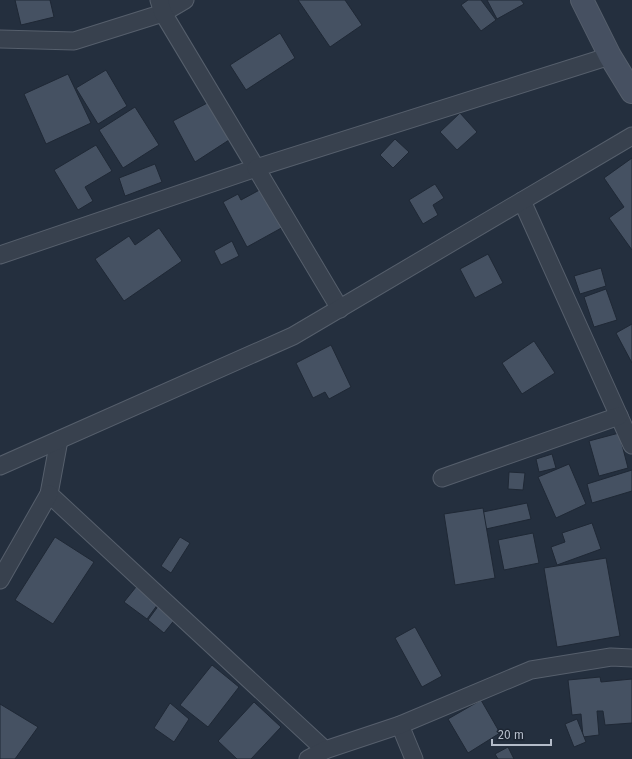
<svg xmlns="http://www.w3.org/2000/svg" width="632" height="759" font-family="'Fira Sans',sans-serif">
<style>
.building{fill:#455162;stroke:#1f2835}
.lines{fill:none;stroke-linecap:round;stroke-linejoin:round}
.street-casing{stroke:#565f6c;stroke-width:19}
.secondary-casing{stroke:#565f6c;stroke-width:24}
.street{stroke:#38414e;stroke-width:17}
.secondary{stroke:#465061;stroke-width:22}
</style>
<rect width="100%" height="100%" fill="#242f3e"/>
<!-- building -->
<g class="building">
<path d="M 15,0 L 50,0 L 54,17 L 21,25 Z"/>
<path d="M 298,0 L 345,0 L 362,25 L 330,47 Z"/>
<path d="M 468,0 L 481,0 L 496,20 L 481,31 L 461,5 Z"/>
<path d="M 487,0 L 521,0 L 524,4 L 497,19 Z"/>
<path d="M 280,33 L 295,58 L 246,90 L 230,65 Z"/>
<path d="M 106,70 L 127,106 L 98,124 L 76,88 Z"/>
<path d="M 68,74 L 91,123 L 46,144 L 24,94 Z"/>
<path d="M 211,101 L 229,140 L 195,162 L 173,121 Z"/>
<path d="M 135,107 L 159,145 L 123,168 L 99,130 Z"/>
<path d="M 460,113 L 477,132 L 457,150 L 440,132 Z"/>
<path d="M 395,139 L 409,152 L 393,168 L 380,155 Z"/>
<path d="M 96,145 L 112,171 L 85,187 L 93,201 L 78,210 L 54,170 Z"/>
<path d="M 632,158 L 632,250 L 609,218 L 624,207 L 604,178 Z"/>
<path d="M 155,164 L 162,182 L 125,196 L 119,178 Z"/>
<path d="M 435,184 L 444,198 L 433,205 L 438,215 L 423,224 L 409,200 Z"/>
<path d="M 265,187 L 285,226 L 247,247 L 223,202 L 238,194 L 241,200 Z"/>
<path d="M 159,228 L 182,261 L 124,301 L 95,259 L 129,236 L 135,245 Z"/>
<path d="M 232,241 L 239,256 L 221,265 L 214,251 Z"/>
<path d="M 488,254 L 503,283 L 475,298 L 460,269 Z"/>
<path d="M 601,268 L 606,286 L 580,294 L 574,276 Z"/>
<path d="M 606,289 L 617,320 L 594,327 L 584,297 Z"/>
<path d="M 632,324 L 632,363 L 616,333 Z"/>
<path d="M 534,341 L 555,373 L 522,394 L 502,363 Z"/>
<path d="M 331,345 L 351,387 L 329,399 L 325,392 L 313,398 L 296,363 Z"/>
<path d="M 619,433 L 628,468 L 599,476 L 589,441 Z"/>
<path d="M 552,454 L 556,468 L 539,472 L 536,459 Z"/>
<path d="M 569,464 L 586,504 L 556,518 L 538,477 Z"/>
<path d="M 632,470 L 632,491 L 592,503 L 587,484 Z"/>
<path d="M 509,472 L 525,473 L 523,490 L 508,489 Z"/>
<path d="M 527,503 L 531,519 L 486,529 L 483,512 Z"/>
<path d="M 483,508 L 495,578 L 455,585 L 444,514 Z"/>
<path d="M 592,523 L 601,549 L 557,565 L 551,547 L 565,542 L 562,533 Z"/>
<path d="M 533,533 L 539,563 L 504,570 L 498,540 Z"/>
<path d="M 55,537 L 94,562 L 53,624 L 15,600 Z"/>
<path d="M 180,537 L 190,543 L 171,573 L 161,566 Z"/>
<path d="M 606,558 L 620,636 L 557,647 L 544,568 Z"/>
<path d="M 136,587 L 158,604 L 147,619 L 124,602 Z"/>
<path d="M 159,605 L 176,618 L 164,633 L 148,620 Z"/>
<path d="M 415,627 L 442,676 L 422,687 L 395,638 Z"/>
<path d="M 212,665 L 239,687 L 208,727 L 180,705 Z"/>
<path d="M 600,677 L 601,682 L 632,679 L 632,723 L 605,725 L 603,711 L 597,711 L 599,735 L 583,737 L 581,714 L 572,715 L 568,680 Z"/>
<path d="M 481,700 L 500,733 L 468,753 L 448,719 Z"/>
<path d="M 254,702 L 281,727 L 251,759 L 237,759 L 218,741 Z"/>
<path d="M 170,703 L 189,719 L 174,742 L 154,728 Z"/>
<path d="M 0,704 L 38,727 L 15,759 L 0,759 Z"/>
<path d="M 577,719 L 586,742 L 574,747 L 565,724 Z"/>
<path d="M 508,747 L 514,759 L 498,759 L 495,754 Z"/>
</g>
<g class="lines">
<defs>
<g id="street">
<path d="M 0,39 L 74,41 L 163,13 L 185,0"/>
<path d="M 522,201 L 632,445"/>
<path d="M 0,255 L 256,168 L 163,13 L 159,0"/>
<path d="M 340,309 L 256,168 L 610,56"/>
<path d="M 59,440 L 49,494 L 325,750"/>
<path d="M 0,466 L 293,336 L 632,136"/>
<path d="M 442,478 L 619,416"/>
<path d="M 0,580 L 49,494"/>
<path d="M 400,725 L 414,759"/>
<path d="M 308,759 L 325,750 L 400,725 L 531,670 L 611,657 L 632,658"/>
</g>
<path id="secondary" d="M 582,0 L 610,56 L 632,92"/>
</defs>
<!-- street casing -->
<use href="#street" class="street-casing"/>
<!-- secondary casing -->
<use href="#secondary" class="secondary-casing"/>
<!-- street -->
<use href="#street" class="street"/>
<!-- secondary -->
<use href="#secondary" class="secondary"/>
</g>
<!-- scale -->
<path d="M492 739v6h59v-6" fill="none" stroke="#b4bcc9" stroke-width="2"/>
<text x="498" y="739" font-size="12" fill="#b4bcc9" stroke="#1d2633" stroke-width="3" paint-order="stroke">20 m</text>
</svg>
